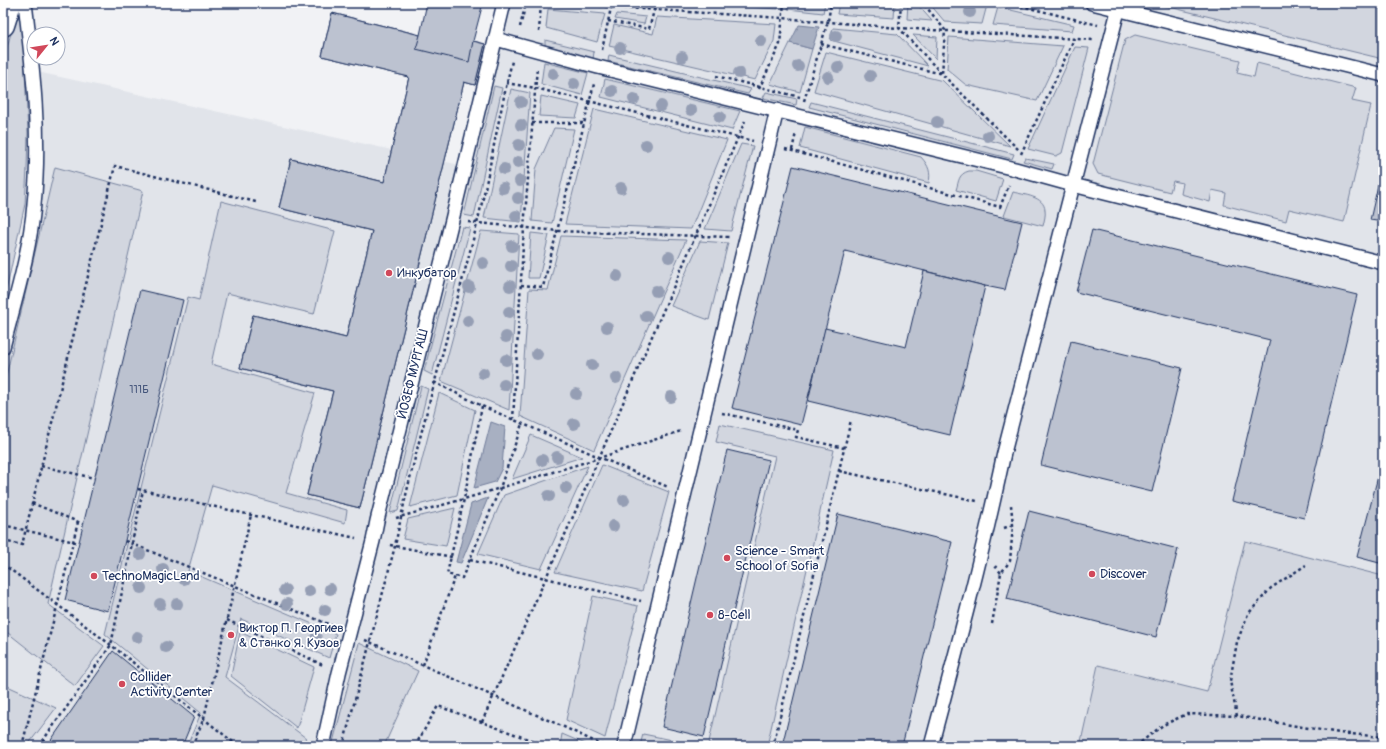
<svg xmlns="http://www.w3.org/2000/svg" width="1386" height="749" font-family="Pangolin,sans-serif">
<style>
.built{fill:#e1e4ea}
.green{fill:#d2d6df;stroke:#76829e}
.water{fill:#a8b0c2;stroke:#707c9a}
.building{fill:#bcc2d0;stroke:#1b2f5e}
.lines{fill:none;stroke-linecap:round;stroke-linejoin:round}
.service-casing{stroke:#1b2f5e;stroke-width:16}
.trunk-casing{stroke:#1b2f5e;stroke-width:25}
.path{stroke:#1b2f5e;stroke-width:2.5;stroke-dasharray:3 3;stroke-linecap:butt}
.service{stroke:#fff;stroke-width:13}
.trunk{stroke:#fff;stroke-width:22}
.path-bridge{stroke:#1b2f5e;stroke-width:2.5;stroke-dasharray:3 3;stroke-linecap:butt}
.tree{fill:#959eb4}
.poi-dot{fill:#d1495b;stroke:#fff;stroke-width:1.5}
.labels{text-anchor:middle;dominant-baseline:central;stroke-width:3.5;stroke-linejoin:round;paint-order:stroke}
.number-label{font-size:11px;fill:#43547a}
.poi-label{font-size:13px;fill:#1b2f5e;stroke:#fff;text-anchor:start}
.street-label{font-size:13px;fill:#1b2f5e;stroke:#fff}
</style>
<rect width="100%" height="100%" fill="#f1f2f5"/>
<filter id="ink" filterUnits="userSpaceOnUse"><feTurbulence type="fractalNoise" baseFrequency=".025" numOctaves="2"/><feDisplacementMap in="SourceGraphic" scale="8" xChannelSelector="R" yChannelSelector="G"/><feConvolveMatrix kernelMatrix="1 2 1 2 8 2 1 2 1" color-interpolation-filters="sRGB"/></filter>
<g filter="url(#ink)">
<!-- built -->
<path class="built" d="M 504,3 L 1383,3 L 1383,746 L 3,746 L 3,347 L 30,238 L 33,71 L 465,166 Z"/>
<!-- green -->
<g class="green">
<path d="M 682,3 L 778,3 L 778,9 Z"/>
<path d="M 789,3 L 825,3 L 823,13 L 788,9 Z"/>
<path d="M 839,3 L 895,3 L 894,18 L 837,14 Z"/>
<path d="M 908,3 L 916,3 L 932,21 L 907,19 Z"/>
<path d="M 929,3 L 980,3 L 987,5 L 982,24 L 945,22 Z"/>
<path d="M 1153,3 L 1383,3 L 1383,59 Z"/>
<path d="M 998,7 L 1074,25 L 1072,31 L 993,25 Z"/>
<path d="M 548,9 L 605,14 L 597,42 L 546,28 Z"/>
<path d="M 617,14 L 646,17 L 644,24 L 615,19 Z"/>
<path d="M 19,15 L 20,17 L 24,51 L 28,133 L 27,168 L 25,204 L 3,305 L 3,62 L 11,33 Z"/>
<path d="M 657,17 L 776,24 L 774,41 L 755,80 L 609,46 L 614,25 L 653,34 Z"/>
<path d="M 833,28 L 897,34 L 928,66 L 830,40 Z"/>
<path d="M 913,35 L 937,37 L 936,59 Z"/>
<path d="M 1135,35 L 1240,60 L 1237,73 L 1254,77 L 1257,63 L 1356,88 L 1352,101 L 1371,105 L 1344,222 L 1289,209 L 1286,221 L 1224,205 L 1226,193 L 1212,190 L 1210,202 L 1181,194 L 1183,183 L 1173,181 L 1170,192 L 1098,174 L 1093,164 L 1125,40 Z"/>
<path d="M 949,37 L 1063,46 L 1037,101 L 966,85 L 947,69 Z"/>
<path d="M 545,40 L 594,52 L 593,59 L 545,45 Z"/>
<path d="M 790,43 L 812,49 L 800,92 L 770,84 Z"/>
<path d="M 1075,47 L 1089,48 L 1062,153 L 1056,156 L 1028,149 Z"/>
<path d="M 826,52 L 943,81 L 1010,146 L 814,91 Z"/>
<path d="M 609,55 L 751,89 L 748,94 L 608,61 Z"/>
<path d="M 544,62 L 588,73 L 582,95 L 541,84 Z"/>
<path d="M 605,79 L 740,111 L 732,130 L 601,97 Z"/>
<path d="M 494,86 L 502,88 L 474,217 L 464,215 Z"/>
<path d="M 511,89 L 530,93 L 521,222 L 484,218 Z"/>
<path d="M 766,92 L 797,99 L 796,105 L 763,98 Z"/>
<path d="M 541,96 L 580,105 L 576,118 L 539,116 Z"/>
<path d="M 811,102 L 1014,154 L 1012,159 L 809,107 Z"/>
<path d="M 594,109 L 727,140 L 691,229 L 565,224 Z"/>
<path d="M 805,127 L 921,157 C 929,166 931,172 929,183 L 800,148 Z"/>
<path d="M 554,128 L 574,129 L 552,223 L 532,221 L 536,169 Z"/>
<path d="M 741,144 L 753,146 L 731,231 L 705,229 Z"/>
<path d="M 1025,158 L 1054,164 L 1052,169 L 1023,161 Z"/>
<path d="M 55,167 L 143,191 L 48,604 L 104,646 L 75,686 L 3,629 L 3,389 Z"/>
<path d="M 969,171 L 976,171 L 1003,179 L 996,201 L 956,190 C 959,181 958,174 969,171 Z"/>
<path d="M 1013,192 C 1024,195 1044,196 1045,210 C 1046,215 1044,221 1043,226 L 1004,216 Z"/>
<path d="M 221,201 L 335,231 L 314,314 L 227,293 L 211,364 L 315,393 L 286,493 L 347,510 L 345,523 L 212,485 L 188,571 L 336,634 L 329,658 L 241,619 L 225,677 L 306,738 L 304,746 L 187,746 L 201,713 L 105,634 L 188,297 L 199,300 Z"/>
<path d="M 462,227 L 470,228 L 432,375 L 424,371 Z"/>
<path d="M 481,231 L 519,234 L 509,410 L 441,381 Z"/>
<path d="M 531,233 L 549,235 L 539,278 L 528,278 Z"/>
<path d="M 561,236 L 686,240 L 594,450 L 520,416 L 529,289 L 548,290 Z"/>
<path d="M 700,241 L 728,243 L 709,320 L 671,306 Z"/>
<path d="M 421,386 L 428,389 L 398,511 L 390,513 Z"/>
<path d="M 439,393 L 475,410 L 457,495 L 410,507 Z"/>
<path d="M 720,424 L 834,450 L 767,746 L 708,746 L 775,456 L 716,442 Z"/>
<path d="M 531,435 L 582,457 L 512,479 Z"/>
<path d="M 602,465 L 669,492 L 642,591 L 555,572 Z"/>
<path d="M 588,466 L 541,569 L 478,554 L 504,495 Z"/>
<path d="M 455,508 L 446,546 L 403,539 L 408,519 Z"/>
<path d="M 1245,541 L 1383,576 L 1383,746 L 1080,746 L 1098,665 L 1207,692 Z"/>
<path d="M 593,596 L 638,606 L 605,738 L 566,720 Z"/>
<path d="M 240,632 L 314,667 L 297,728 L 231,676 Z"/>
<path d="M 359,643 L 418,671 L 384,746 L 332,746 Z"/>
<path d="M 3,684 L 56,708 L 27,746 L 3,746 Z"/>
<path d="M 562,734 L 590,746 L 560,746 Z"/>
<path d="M 643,734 L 702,746 L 640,746 Z"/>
</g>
<!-- water -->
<g class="water">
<path d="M 799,25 L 819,27 L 812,49 L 790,43 Z"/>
<path d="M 491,422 L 505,427 L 502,468 L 495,482 L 474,488 Z"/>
<path d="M 488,498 L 461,563 L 456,562 L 471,504 Z"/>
</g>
<!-- building -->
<g class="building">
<path d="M 427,3 L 483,3 L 473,41 L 485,44 L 475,85 L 464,82 L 360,508 L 307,495 L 333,391 L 240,368 L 253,315 L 346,338 L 372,231 L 279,208 L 291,159 L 384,182 L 409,77 L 322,56 L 332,13 L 420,35 Z"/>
<path d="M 332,13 L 420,35 L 416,49 L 469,62 L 473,41 L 485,44 L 475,85 L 464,82 L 360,508 L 307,495 L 333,391 L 240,368 L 253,315 L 346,338 L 372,231 L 279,208 L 291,159 L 384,182 L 409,77 L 322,56 Z"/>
<path d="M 1383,163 L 1383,222 L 1370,220 Z"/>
<path d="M 793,166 L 1022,222 L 1005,290 L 985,286 L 845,251 L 801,425 L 732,408 Z"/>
<path d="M 1092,230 L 1357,295 L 1304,518 L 1232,501 L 1270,340 L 1076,292 Z"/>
<path d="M 924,271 L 985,286 L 950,435 L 808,401 L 825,328 L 906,347 Z"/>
<path d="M 140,290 L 183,300 L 108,611 L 65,600 Z"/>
<path d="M 1071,341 L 1182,368 L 1152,492 L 1041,465 Z"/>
<path d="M 727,450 L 769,460 L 704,737 L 662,727 Z"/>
<path d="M 1383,457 L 1383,564 L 1357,557 Z"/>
<path d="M 1029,511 L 1178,549 L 1156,637 L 1007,599 Z"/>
<path d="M 838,514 L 952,542 L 902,746 L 782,746 Z"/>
<path d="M 113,651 L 194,717 L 182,746 L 47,746 Z"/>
</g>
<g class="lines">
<defs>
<g id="service">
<path d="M 1092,3 L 1383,75"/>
<path d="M 496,39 L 598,67 L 1015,169 L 1073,185 L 1383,263"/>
<path d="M 3,347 C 15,300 30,252 34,204 C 41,138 33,69 25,3"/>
<path d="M 323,746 L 339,673 L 373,541 L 377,521 L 452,220 L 504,3"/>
<path d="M 624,746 L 777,110"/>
<path d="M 931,746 C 957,649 983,552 1004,453 L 1120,3"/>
</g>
<path id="trunk" d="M 3,25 L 10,3"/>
</defs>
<!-- service casing -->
<use href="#service" class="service-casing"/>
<!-- trunk casing -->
<use href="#trunk" class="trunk-casing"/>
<!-- path -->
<g class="path">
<path d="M 569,3 L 611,7 L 783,18 L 899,28 L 1093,40"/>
<path d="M 901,3 L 899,28 L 942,74 L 1020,151"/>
<path d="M 1009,3 L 1098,25"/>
<path d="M 608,21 L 649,29 L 656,3"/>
<path d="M 520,27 L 526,3"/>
<path d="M 539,32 L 541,3"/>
<path d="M 821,44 L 942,74 L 945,30 L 923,3"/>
<path d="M 602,50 L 612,3"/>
<path d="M 716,76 L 800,97"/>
<path d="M 506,83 L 535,88 L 753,141"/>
<path d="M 759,89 L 780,44 L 784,3"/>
<path d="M 804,101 L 828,21 L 831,3"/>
<path d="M 532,123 L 585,123"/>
<path d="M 785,149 L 1000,207 L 1009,185"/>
<path d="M 792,150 L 796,133"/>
<path d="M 1021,154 L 1074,39"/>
<path d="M 468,222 L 558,231 L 729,237"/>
<path d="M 521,285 L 543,287 L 594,84"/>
<path d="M 434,382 L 482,406 L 668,487"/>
<path d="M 482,406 L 464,499 L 447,574 L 462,578 L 500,488 L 522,424"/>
<path d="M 722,413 L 798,430 L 796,437 L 844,448"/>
<path d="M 513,420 L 524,228 L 537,67"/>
<path d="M 41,466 L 94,478"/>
<path d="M 839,471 L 977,501"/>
<path d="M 138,489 L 251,515 L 356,538"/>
<path d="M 32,503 L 83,524"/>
<path d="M 396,518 L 464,499 L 599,458 L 681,431"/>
<path d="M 1004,528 L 1013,525"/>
<path d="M 3,541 L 22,545 L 115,166 L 256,202"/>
<path d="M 125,541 L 333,626"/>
<path d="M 390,545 L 452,557"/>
<path d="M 470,560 L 641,601"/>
<path d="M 3,564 L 111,645 L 238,746"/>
<path d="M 995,566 L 1001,573"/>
<path d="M 227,620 L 323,665"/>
<path d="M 992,624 L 1001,573 L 1010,561 L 1013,525 L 1011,505"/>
<path d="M 365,640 L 564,727 L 604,746"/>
<path d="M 423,665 L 455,576"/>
<path d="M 1237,716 L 1230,681 L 1237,642 L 1248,614 L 1271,588 L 1306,565"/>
<path d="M 482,722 L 599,458 L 696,235 L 745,121"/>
<path d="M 22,746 L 78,522"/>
<path d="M 39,746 L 111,645 L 143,490"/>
<path d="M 192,746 L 204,718 L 251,515"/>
<path d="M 343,746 L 395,546 C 417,437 450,331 477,224 C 490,170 499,115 512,61"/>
<path d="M 415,746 L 438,706 L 547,746"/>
<path d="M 773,746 L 851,420"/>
<path d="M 1136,746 L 1163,725 L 1187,714 L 1237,716 L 1339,733 L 1383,737"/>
</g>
<!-- service -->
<use href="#service" class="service"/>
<!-- trunk -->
<use href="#trunk" class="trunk"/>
<!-- path-bridge -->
<path class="path-bridge" d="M 3,525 L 79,543"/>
</g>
<!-- trees -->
<g class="tree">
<circle cx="970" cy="12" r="6"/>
<circle cx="836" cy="36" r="6"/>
<circle cx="761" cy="41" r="6"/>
<circle cx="620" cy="48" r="6"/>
<circle cx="682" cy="57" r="6"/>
<circle cx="798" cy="66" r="6"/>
<circle cx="838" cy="67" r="6"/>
<circle cx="739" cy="73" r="6"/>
<circle cx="553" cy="74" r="6"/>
<circle cx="870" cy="76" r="6"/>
<circle cx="828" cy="77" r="6"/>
<circle cx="574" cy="84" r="6"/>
<circle cx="612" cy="91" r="6"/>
<circle cx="634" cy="99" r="6"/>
<circle cx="521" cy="102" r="6"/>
<circle cx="661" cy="106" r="6"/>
<circle cx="691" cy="110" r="6"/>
<circle cx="720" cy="117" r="6"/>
<circle cx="937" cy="122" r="6"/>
<circle cx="521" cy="125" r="6"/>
<circle cx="988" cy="136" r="6"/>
<circle cx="519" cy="145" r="6"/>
<circle cx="646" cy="145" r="6"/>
<circle cx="518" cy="162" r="6"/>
<circle cx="504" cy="169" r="6"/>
<circle cx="520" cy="181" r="6"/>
<circle cx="503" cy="188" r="6"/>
<circle cx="621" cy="188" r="6"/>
<circle cx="518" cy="198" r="6"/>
<circle cx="516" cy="216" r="6"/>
<circle cx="512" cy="246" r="6"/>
<circle cx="669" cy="257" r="6"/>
<circle cx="483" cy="263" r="6"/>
<circle cx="511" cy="266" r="6"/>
<circle cx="617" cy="276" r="6"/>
<circle cx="510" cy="286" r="6"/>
<circle cx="469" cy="287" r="6"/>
<circle cx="656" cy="291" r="6"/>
<circle cx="509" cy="312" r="6"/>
<circle cx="646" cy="316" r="6"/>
<circle cx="468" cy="321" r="6"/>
<circle cx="607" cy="327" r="6"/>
<circle cx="506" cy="337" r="6"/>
<circle cx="537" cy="354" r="6"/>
<circle cx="506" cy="360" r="6"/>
<circle cx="592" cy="365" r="6"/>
<circle cx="483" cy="373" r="6"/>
<circle cx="616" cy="378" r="6"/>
<circle cx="504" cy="385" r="6"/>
<circle cx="576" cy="394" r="6"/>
<circle cx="671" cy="397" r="6"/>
<circle cx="574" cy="424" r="6"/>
<circle cx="557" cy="457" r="6"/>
<circle cx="542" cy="460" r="6"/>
<circle cx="566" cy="488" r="6"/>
<circle cx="549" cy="496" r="6"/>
<circle cx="624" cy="500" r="6"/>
<circle cx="613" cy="526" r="6"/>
<circle cx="140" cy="554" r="6"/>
<circle cx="163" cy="569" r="6"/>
<circle cx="184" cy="579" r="6"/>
<circle cx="141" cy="588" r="6"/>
<circle cx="330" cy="589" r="6"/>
<circle cx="285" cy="590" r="6"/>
<circle cx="309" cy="591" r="6"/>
<circle cx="160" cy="604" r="6"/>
<circle cx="177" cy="604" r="6"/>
<circle cx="287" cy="604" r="6"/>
<circle cx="325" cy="610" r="6"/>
<circle cx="137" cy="637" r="6"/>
<circle cx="316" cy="638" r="6"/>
<circle cx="166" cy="647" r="6"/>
</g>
</g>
<!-- markers -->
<g class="poi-dot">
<circle cx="389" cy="273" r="4"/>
<circle cx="727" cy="558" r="4"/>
<circle cx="1092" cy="574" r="4"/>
<circle cx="94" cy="576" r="4"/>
<circle cx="710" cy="615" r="4"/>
<circle cx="231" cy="635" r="4"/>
<circle cx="122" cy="684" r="4"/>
</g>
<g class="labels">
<!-- number labels -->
<g class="number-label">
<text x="139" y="389">111Б</text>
</g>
<!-- poi labels -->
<g class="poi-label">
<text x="397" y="273">Инкубатор</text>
<text x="735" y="551">Science - Smart<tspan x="735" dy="15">School of Sofia</tspan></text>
<text x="1100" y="574">Discover</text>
<text x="102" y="576">TechnoMagicLand</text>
<text x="718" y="615">8-Cell</text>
<text x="239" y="628">Виктор П. Георгиев<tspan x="239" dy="15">&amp; Станко Я. Кузов</tspan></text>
<text x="130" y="677">Collider<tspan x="130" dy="15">Activity Center</tspan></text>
</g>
<!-- street labels -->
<g class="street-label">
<text transform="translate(413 374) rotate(-76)">ЙОЗЕФ МУРГАШ</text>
</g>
</g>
<!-- margin -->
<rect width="1386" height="749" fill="none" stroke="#fff" stroke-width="16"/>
<rect x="8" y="8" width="1370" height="733" fill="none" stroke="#1b2f5e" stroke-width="1.5" filter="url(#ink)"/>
<!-- north arrow -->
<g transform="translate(46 46) rotate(60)"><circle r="19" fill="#ffffff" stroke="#a4acbf"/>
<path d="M0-3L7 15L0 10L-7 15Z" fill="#d1495b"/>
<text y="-6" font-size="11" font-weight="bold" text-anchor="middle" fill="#1b2f5e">N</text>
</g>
</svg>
